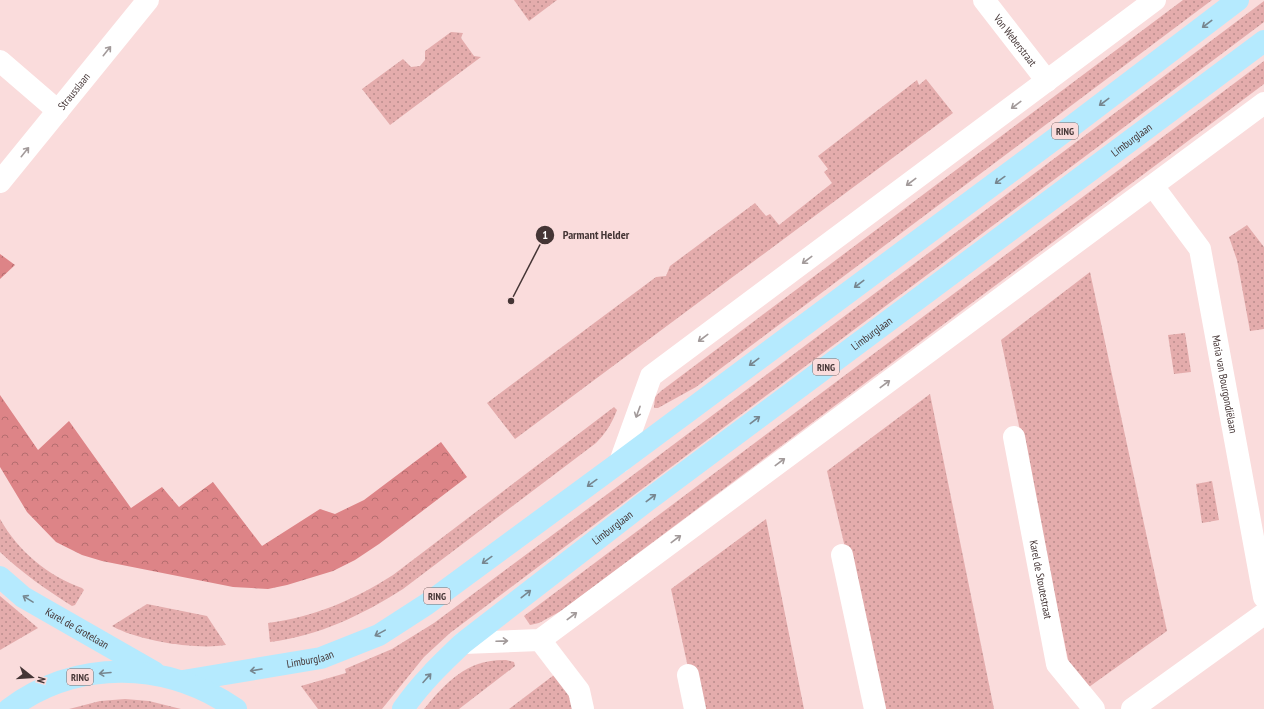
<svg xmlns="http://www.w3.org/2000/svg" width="1264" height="709" font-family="'PT Sans Narrow',sans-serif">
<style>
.grass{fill:url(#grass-dots)}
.forest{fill:url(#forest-crowns)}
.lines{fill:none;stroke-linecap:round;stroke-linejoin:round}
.minor{stroke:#fff;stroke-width:22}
.primary{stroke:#b5eafe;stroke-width:22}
.oneway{stroke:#77868f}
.oneway2{stroke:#a29a9a}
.labels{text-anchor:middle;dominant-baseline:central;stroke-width:3.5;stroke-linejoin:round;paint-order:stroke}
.shield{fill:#fadcdc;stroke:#7b6767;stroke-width:1}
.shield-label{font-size:10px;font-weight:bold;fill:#443535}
.street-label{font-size:11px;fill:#443535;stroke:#fadcdc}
.leader{fill:none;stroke:#443535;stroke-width:1.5}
.callout-dot{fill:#443535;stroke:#fadcdc;stroke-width:1.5}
.mark-label{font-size:12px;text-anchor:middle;font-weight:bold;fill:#fff}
.callout-label{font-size:12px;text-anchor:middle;font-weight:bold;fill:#443535;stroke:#fadcdc;stroke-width:3.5;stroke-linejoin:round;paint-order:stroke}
</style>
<defs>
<pattern id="grass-dots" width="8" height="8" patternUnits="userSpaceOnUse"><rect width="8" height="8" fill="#e4acac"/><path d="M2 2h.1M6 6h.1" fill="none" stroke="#ba8d8d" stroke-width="1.8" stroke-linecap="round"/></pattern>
<pattern id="forest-crowns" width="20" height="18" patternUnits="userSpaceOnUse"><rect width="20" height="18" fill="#dd8487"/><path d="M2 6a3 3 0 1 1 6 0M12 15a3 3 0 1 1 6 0" fill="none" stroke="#b56d6f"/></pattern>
</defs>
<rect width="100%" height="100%" fill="#fadcdc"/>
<!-- grass -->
<g class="grass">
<path d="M 514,0 L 557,0 L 529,21 Z"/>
<path d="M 1183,0 L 1212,0 L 696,387 L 658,408 L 654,408 L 655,397 L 661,391 Z"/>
<path d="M 1264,1 L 1264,22 L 450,633 L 424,657 L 382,709 L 318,709 L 301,686 L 346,673 L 345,669 L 392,649 L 434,623 L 629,478 Z"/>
<path d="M 451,32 L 463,33 L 461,38 L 474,56 L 481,57 L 390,125 L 362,89 L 403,59 L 411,67 L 420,66 L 425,60 L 425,51 Z"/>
<path d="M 1264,61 L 1264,84 L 561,611 L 539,623 L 530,625 L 524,616 Z"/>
<path d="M 926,79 L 953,113 L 515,439 L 487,403 L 656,277 L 666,276 L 670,266 L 755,203 L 766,216 L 770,214 L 779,225 L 832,183 L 824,172 L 828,169 L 818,156 L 917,80 L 919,85 Z"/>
<path d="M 1247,225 L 1264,247 L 1264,329 L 1250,331 L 1237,260 L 1229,237 Z"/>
<path d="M 1090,272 L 1167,631 L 1089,687 L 1069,664 L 1001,340 Z"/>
<path d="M 1185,333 L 1191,372 L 1174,374 L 1168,335 Z"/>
<path d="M 930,394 L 994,709 L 883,709 L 827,471 Z"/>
<path d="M 614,407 L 617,410 C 612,423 606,433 596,443 L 403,589 C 362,615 319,636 270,642 L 268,623 C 314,617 354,600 393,575 Z"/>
<path d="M 1212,481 L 1219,520 L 1202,523 L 1196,484 Z"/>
<path d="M 0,519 C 19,552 47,575 82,588 L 84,590 L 75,605 L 72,606 C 47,590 22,573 0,552 Z"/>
<path d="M 766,519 L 804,709 L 697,709 L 671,589 Z"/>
<path d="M 0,596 L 38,628 L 0,650 Z"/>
<path d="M 147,604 L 207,616 L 226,645 C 197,650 138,641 112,626 Z"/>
<path d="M 506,660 L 514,662 L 515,666 L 459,709 L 424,709 C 447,681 468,659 506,660 Z"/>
<path d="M 554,675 L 563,685 L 577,709 L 509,709 Z"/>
<path d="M 125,699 L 149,701 L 181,709 L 69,709 L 100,701 Z"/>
</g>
<!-- forest -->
<g class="forest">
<path d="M 0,254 L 15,265 L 0,279 Z"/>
<path d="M 0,395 L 38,450 L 69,421 L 131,508 L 162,487 L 179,507 L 213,482 L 262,546 L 320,509 L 335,514 L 364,500 L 441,442 L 467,477 L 379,544 L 355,560 L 333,571 L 287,585 L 268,589 L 233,587 L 102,561 L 82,555 L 56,542 L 27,512 L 0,467 Z"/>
</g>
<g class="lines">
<!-- minor -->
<g class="minor">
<path id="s1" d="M 984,0 L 1047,81"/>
<path d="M 0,61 L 58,111"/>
<path id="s2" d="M 0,182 L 148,0"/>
<path id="s3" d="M 1153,186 L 1200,249 L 1264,597"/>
<path id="s4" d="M 1014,437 L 1057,664 L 1094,709"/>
<path d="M 620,462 L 651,376 L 1155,0"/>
<path d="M 842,555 L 875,709"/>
<path d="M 540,640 L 579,691 L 583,709"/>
<path d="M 463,643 L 540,640 L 1264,103"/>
<path d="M 688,675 L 695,709"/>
<path d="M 1132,709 L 1264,614"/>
</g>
<!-- primary -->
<g class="primary">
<path id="s5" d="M 0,577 L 23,597 L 154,672"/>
<path id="s6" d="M 183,681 L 321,658 L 379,635 L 427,604 L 620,462 L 1072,126 L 1238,0"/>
<path d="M 9,709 C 78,658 167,661 236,709"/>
<path id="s7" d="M 403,709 C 420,684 441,664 463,643 L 644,503 L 1264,41"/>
</g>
</g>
<!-- one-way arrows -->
<defs><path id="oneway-shaft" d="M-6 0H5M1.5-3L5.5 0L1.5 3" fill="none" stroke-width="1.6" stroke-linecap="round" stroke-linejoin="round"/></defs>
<g class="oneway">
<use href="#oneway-shaft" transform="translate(1207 24) rotate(143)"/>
<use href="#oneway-shaft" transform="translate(1104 102) rotate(143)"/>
<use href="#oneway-shaft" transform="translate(1000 180) rotate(144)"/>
<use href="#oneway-shaft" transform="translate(859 284) rotate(143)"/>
<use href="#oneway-shaft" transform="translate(754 362) rotate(143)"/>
<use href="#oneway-shaft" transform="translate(755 420) rotate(-37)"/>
<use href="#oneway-shaft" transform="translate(592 483) rotate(144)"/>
<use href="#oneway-shaft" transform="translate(651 498) rotate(-37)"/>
<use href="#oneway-shaft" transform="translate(487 560) rotate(144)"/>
<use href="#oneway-shaft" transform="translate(526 594) rotate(-38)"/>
<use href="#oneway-shaft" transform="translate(28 599) rotate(-148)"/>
<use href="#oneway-shaft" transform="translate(380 633) rotate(151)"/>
<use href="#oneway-shaft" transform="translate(256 670) rotate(171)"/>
<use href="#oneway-shaft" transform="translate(105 673) rotate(175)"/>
<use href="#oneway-shaft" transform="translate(427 678) rotate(-48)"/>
</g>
<g class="oneway2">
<use href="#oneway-shaft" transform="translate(107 51) rotate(-51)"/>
<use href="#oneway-shaft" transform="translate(1016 105) rotate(143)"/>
<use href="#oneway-shaft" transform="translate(25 152) rotate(-51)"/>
<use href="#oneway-shaft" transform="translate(911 182) rotate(143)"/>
<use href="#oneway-shaft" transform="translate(807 260) rotate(143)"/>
<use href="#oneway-shaft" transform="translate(703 338) rotate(143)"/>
<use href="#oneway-shaft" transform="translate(885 384) rotate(-37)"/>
<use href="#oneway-shaft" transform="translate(638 412) rotate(110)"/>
<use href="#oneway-shaft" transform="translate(780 462) rotate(-37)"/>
<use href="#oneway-shaft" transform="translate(676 539) rotate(-37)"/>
<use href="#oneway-shaft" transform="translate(572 616) rotate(-37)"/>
<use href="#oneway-shaft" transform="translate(502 641) rotate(-2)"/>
</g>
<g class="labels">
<!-- shield labels -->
<g class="shield">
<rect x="1052" y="123" width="26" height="16" rx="3"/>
<rect x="813" y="359" width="26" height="16" rx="3"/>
<rect x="424" y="588" width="26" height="16" rx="3"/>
<rect x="67" y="669" width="26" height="16" rx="3"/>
</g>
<g class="shield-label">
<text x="1065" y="131">RING</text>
<text x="826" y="367">RING</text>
<text x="437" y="596">RING</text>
<text x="80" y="677">RING</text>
</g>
<!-- street labels -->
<g class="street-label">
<text stroke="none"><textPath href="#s1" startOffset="51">Von Weberstraat</textPath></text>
<text stroke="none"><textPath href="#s2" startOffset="117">Strausslaan</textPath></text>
<text stroke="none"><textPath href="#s7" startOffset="926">Limburglaan</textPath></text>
<text stroke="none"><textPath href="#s7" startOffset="602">Limburglaan</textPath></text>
<text stroke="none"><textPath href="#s3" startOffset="216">Maria van Bourgondiëlaan</textPath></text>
<text stroke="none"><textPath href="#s7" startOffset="278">Limburglaan</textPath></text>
<text stroke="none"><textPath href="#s4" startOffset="145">Karel de Stoutestraat</textPath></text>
<text stroke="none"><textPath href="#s5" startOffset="93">Karel de Grotelaan</textPath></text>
<text stroke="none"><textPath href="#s6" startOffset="129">Limburglaan</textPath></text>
</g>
</g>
<!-- callouts -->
<path class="leader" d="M511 301L545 235"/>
<g class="callout-dot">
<circle cx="511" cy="301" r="4"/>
<circle cx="545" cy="235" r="10"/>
</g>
<g class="mark-label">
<text x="545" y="239">1</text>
</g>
<g class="callout-label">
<text x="596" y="239">Parmant Helder</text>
</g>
<!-- north arrow -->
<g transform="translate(32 677) rotate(107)" stroke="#fadcdc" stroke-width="3" paint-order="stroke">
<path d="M0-3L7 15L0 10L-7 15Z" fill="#443535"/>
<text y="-6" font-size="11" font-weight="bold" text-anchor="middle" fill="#443535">N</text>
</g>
</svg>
